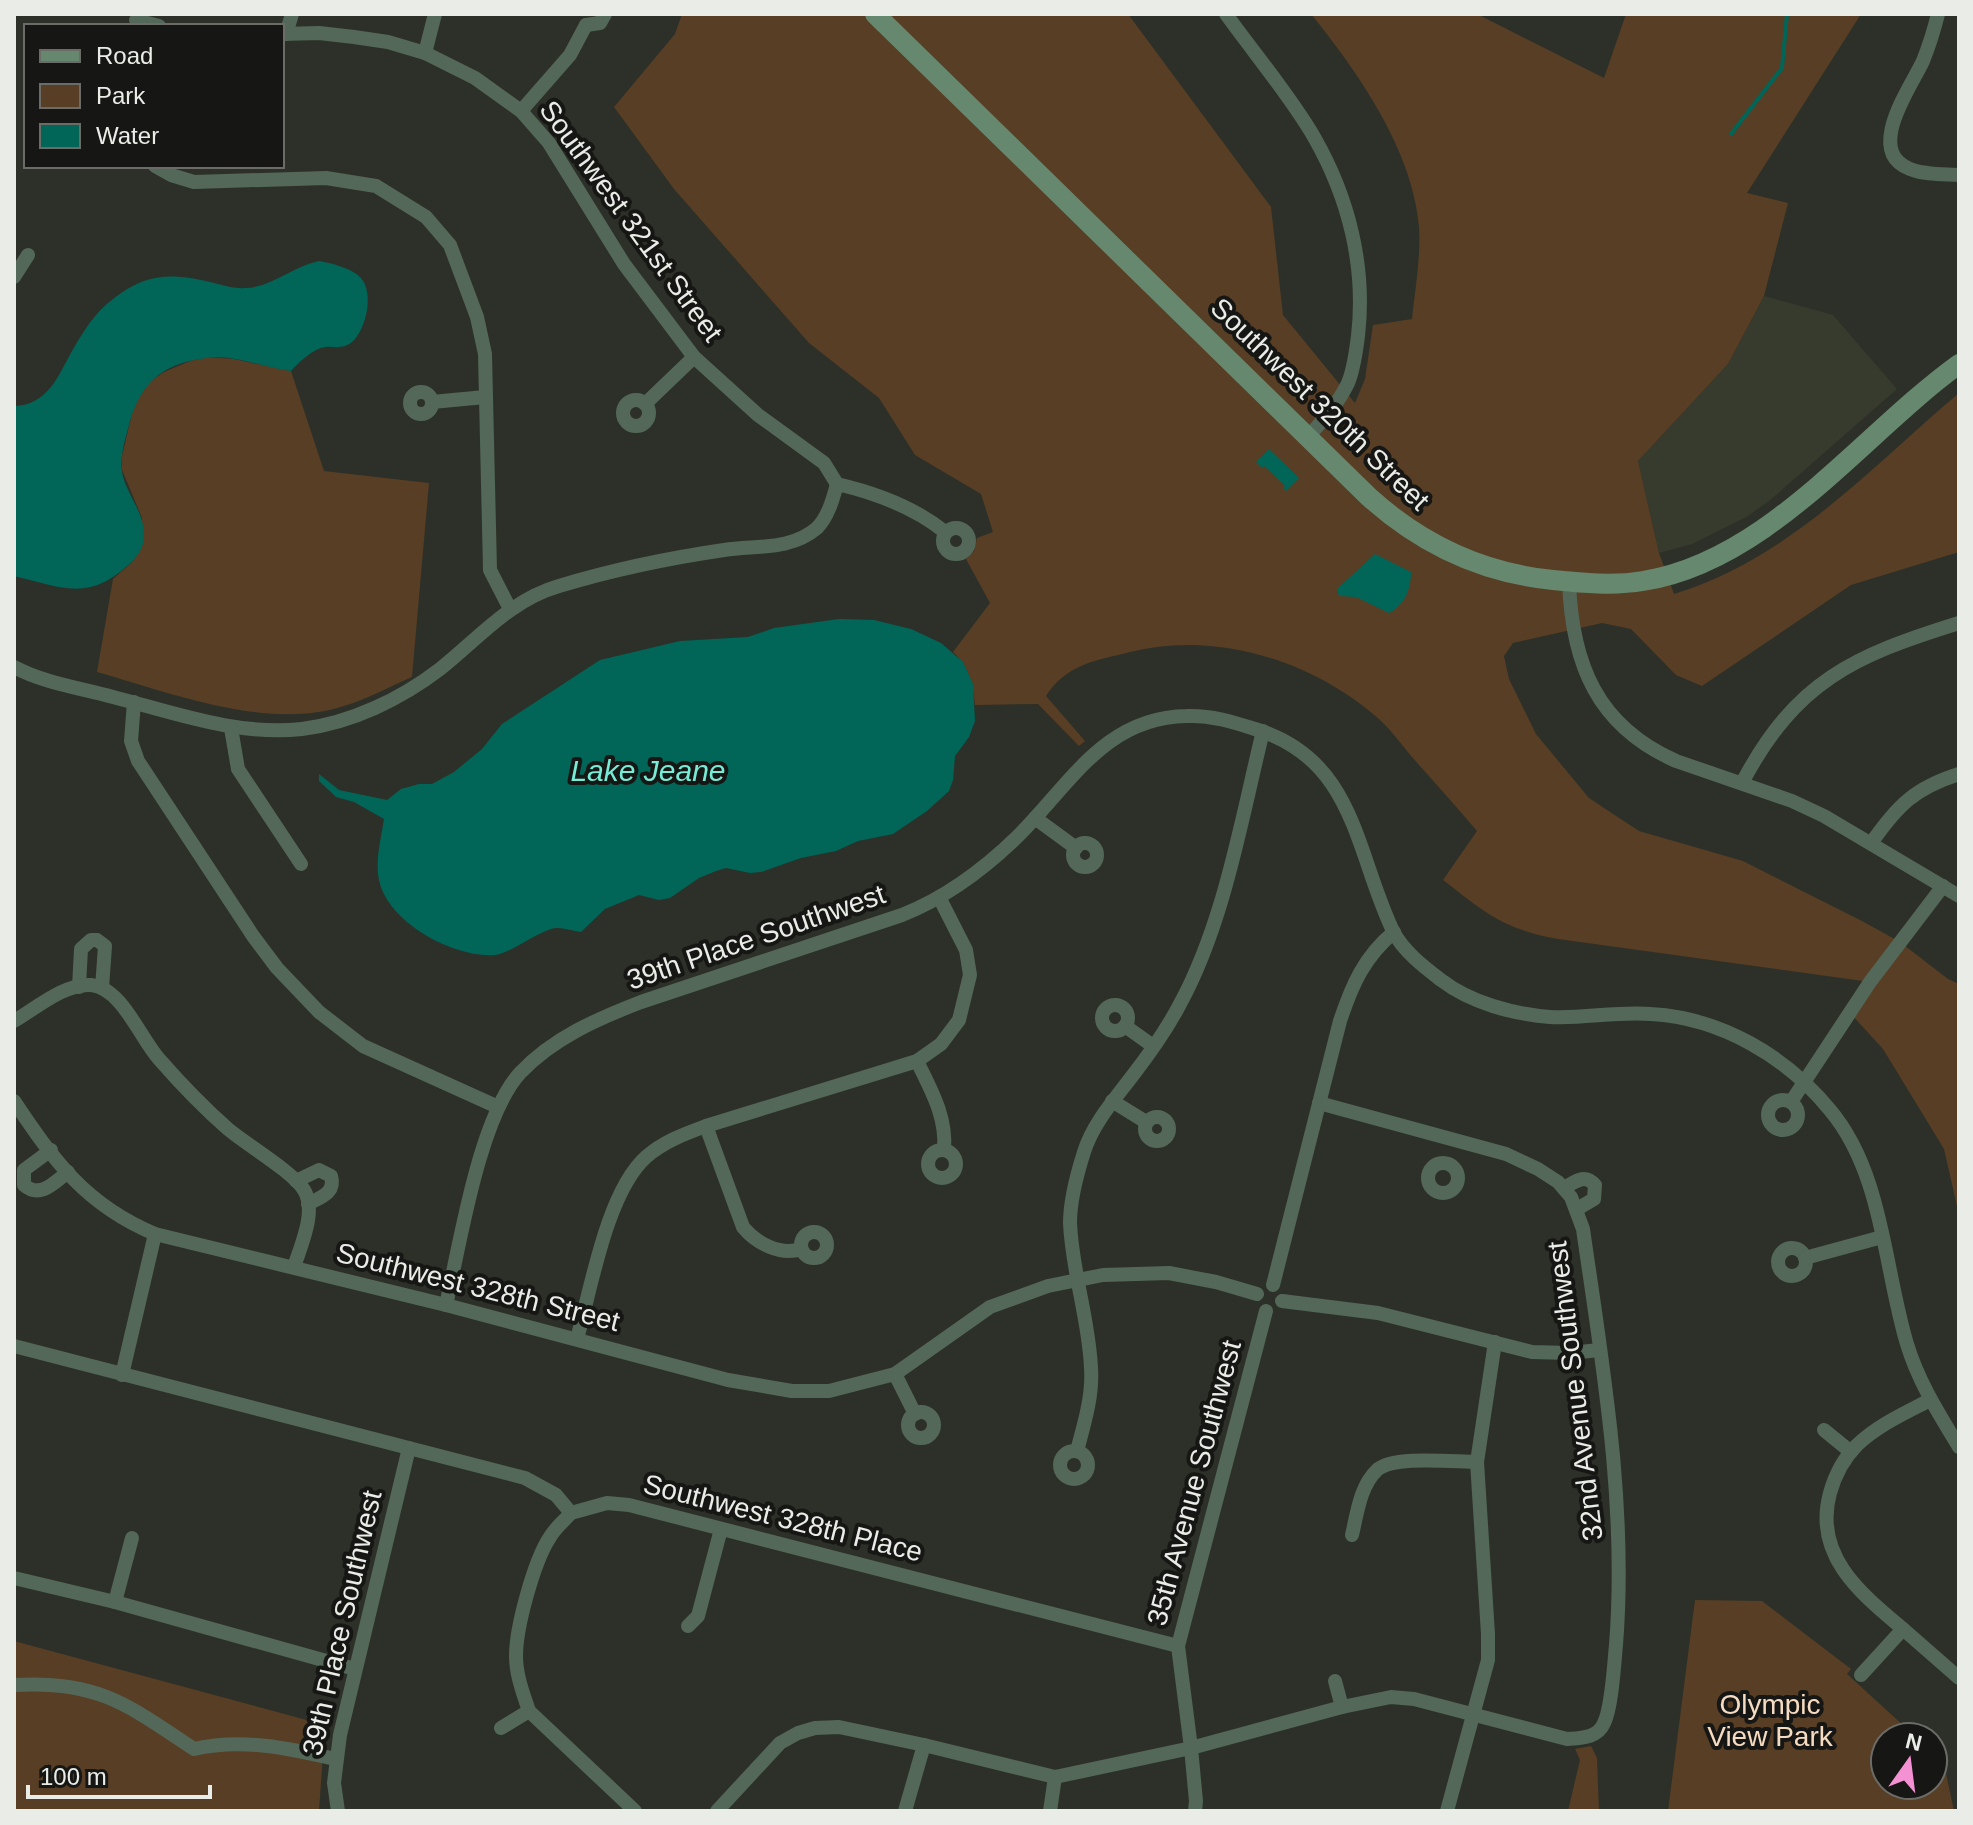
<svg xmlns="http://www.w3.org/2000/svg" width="1973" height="1825" font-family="Helvetica,sans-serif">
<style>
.built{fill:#363b2d}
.green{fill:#573e25}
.water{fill:#016558}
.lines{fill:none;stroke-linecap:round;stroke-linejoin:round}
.stream{stroke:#016558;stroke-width:4}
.street{stroke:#536858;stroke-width:14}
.secondary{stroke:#66886e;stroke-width:20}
.labels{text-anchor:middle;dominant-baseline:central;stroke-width:8;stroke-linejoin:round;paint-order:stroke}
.street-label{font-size:28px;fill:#eaece7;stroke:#161714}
.park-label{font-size:28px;fill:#f5dbc1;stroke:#161714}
.water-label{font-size:30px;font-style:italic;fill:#76ecd6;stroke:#161714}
</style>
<rect width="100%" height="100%" fill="#2d3028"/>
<!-- built -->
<path class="built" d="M 1764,296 L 1833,315 L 1897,389 L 1769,501 L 1748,516 L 1692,544 L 1659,553 L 1638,461 L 1728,364 Z"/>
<!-- green -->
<g class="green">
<path d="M 682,14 L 1128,14 L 1271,207 L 1283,315 L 1355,403 L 1365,379 L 1373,325 L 1412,319 C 1415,289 1421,257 1419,227 C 1413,151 1358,72 1311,14 L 1477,14 L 1604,78 L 1626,14 L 1861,14 L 1747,193 L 1788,203 L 1764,296 L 1728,364 L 1638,461 L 1659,553 L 1674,594 C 1789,559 1869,469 1959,393 L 1959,552 L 1851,585 L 1702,686 L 1676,675 L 1631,629 L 1602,623 L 1513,643 L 1504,656 L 1509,679 L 1536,734 L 1589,798 L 1639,831 L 1743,861 L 1862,921 L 1900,942 L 1948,979 L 1959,984 L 1959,1215 L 1944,1149 L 1883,1049 L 1850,1013 L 1870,982 L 1558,939 C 1503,929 1487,914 1443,880 L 1477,831 C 1456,806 1434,782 1412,757 C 1402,745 1392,731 1380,720 C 1314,661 1217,630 1130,652 C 1094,661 1067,664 1046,696 L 1085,741 L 1079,746 L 1038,704 L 975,705 C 973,684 969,667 953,652 L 990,603 L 966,559 L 974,551 L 977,538 L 993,532 L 981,494 L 915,455 L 879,398 L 809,343 L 674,189 L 614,107 L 675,34 Z"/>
<path d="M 207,357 L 234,359 L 291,371 L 324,471 L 429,483 L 412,677 C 389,687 367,699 344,706 C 268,731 171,693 97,672 L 113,579 L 132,562 L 142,518 L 122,470 L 122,456 L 134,405 L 150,381 L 164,372 L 190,361 Z"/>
<path d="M 1695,1600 L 1762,1601 L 1851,1669 L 1847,1674 L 1916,1737 L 1885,1737 L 1885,1785 L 1933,1785 L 1933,1753 L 1944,1764 L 1954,1811 L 1668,1811 Z"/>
<path d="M 14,1641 L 325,1725 L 319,1811 L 14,1811 Z"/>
<path d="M 1591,1746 L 1597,1758 L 1599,1811 L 1568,1811 L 1580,1760 L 1575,1749 Z"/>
</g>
<!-- water -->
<g class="water">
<path d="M 319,261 C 331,263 351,268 360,277 C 375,292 366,330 352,342 C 341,351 333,344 321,348 C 311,351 298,363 291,371 C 263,368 235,354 207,358 C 160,363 138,386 128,429 C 124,443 120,458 122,472 C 126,494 144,511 144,535 C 144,548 137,558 127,566 C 87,602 61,587 14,576 L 14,406 C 48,405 58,376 72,351 C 83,332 95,312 113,299 C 146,273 171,273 210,282 C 222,285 234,289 246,288 C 272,287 294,266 319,261 Z"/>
<path d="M 1269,449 L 1299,478 L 1286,491 L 1283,488 L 1285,486 L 1264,466 L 1262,468 L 1256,462 Z"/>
<path d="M 1375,554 L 1411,572 C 1411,589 1405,605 1389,613 L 1356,597 L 1339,596 L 1337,589 Z"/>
<path d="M 839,619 L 874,620 L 911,629 L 941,643 L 963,662 L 973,684 L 975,721 L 969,737 L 955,756 L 953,780 L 949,791 L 927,811 L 893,834 L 858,841 L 836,851 L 801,858 L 761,872 L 750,873 L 726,868 L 716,871 L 699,878 L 670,898 L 659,900 L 639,895 L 605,909 L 581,932 C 571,931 560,926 551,929 C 535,934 508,954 495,955 C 454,958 388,923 379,880 C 375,860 381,839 384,819 L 354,802 L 336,797 L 319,781 L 319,774 L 339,790 L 387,800 L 401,789 L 419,784 L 432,784 L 454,772 L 482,749 L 502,724 L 600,660 L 680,641 L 748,637 L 774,628 Z"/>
</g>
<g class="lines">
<!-- stream -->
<path class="stream" d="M 1731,134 L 1782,68 L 1787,14"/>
<!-- street -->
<g class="street">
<path d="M 1226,14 C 1254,53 1291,97 1314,137 C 1349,198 1366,267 1358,336 C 1356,351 1354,369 1348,383 C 1338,404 1323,420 1308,437"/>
<path d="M 1938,14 C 1934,30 1929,46 1923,61 C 1911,87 1864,151 1910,169 C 1925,175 1944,174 1959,175"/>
<path d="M 136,20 L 159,26"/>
<path d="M 586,25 L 600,23 L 605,14"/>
<path d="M 282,34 L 319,33 L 354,37 L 388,42 L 425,53 L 475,78 L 521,111 L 549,143 L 624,264 L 694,357 L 758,415 L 824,463 L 837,484 C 876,493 914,507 945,532"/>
<path d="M 286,34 L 292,14"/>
<path d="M 425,53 L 435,14"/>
<path d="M 521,111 L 570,55 L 586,25"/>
<path d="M 155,166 L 171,175 L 194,182 L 326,178 L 376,186 L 426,217 L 450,245 L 477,317 L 485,354 L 490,570 L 510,609"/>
<path d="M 14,277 L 28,255"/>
<circle cx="421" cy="403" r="11"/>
<circle cx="636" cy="413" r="13"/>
<path d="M 432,402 L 485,397"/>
<path d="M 645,404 L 694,357"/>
<circle cx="956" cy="541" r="13"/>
<path d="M 1569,582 C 1572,664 1597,726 1676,761 L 1792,801 L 1824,816 L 1959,896"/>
<path d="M 14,667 C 44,683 80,688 113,697 C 175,713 237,736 302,729 C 351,723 401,699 440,669 C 478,639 510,600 559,586 C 612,570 669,558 724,550 C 756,545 790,551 817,528 C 828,517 833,499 837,484"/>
<path d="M 134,702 L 131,741 L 138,761 L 253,936 L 277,968 L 319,1012 L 363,1046 L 498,1107"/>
<path d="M 231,728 L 238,769 L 301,864"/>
<path d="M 1742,783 C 1796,681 1853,656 1959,623"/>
<path d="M 1035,818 L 1076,848"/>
<path d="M 1872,842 C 1898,805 1915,788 1959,774"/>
<circle cx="1085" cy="855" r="12"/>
<path d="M 79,987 L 81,949 L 91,940 L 97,940 L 105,946 L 102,988"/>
<circle cx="1115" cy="1018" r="13"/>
<path d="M 14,1021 C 35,1009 65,983 91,985 C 122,988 140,1038 159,1059 C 180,1083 204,1108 228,1129 C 247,1145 293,1172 304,1190 C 317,1211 301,1245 294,1267"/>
<path d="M 1125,1026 L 1153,1046"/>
<path d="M 917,1061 C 931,1090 947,1117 944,1150"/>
<circle cx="1783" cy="1115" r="15"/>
<path d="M 14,1101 C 54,1161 86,1205 155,1234 L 446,1305 L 728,1380 L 792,1391 L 829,1391 L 895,1374 L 990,1307 L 1048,1286 L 1103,1275 L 1169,1273 L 1216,1282 L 1257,1294"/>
<path d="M 1112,1101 L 1146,1122"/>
<path d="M 1791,1102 L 1870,982 L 1943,886"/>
<circle cx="1157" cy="1129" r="12"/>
<path d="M 706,1126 L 743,1227 C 756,1243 780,1256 801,1249"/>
<path d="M 51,1150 L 24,1170 L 24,1185 C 40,1199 54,1183 68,1172"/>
<circle cx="942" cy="1164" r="14"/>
<circle cx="1443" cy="1178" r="15"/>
<path d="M 296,1181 L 319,1170 L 331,1176 C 336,1193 321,1197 308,1204"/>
<path d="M 1564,1188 C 1575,1182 1584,1173 1595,1185 L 1594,1199 L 1577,1209"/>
<circle cx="814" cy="1245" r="13"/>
<circle cx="1792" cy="1262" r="14"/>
<path d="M 1805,1258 L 1882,1237"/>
<path d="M 1273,1285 L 1340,1021 C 1352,985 1364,957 1394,932"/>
<path d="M 1282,1301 L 1378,1313 L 1532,1352 L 1569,1353 L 1600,1350"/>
<path d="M 446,1305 C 460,1244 479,1118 520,1073 C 553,1038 597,1019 641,1002 L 902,915 C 945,898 983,870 1017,837 C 1069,786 1104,717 1187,716 C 1211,715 1233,722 1255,729 C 1355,759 1355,851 1393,931 C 1403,951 1424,967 1441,980 C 1471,1003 1513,1014 1550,1017 C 1583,1019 1617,1011 1651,1014 C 1721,1018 1786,1056 1830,1110 C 1883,1173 1884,1268 1907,1344 C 1918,1381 1939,1414 1959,1447"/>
<path d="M 577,1339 C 591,1288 607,1192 646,1157 C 663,1142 684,1134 706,1126 L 917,1061 L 941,1044 L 959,1020 L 970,975 L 966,950 L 940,899"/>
<path d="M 14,1346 L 525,1478 L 556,1495 L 571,1513 L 607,1503 L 629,1505 L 1178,1646"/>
<path d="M 895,1374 L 915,1414"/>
<path d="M 122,1375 L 155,1234"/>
<circle cx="921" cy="1425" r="13"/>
<path d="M 1824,1430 L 1851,1452"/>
<circle cx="1074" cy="1465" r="14"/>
<path d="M 1077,1451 C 1084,1424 1093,1396 1091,1368 C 1089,1319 1072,1272 1070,1223 C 1070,1200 1077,1174 1084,1152 C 1093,1123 1115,1099 1133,1075 C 1150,1053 1167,1029 1180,1004 C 1224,923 1241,821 1263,731"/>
<path d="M 1352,1535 C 1357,1514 1360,1486 1377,1470 C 1393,1455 1454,1462 1477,1462"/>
<path d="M 14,1578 L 115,1602 L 355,1669"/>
<path d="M 115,1602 L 132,1538"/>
<path d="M 688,1626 L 698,1616 L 721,1529"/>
<path d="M 1903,1629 L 1959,1678"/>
<path d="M 1861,1675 L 1903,1629 C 1860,1593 1813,1555 1830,1493 C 1835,1475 1844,1458 1857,1445 C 1878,1425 1905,1413 1930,1400"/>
<path d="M 1335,1681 L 1342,1707"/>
<path d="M 14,1685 C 98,1680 128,1705 194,1749 C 241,1738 289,1748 335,1759"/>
<path d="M 529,1711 L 635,1811"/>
<path d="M 501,1728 L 529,1711 C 523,1693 516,1675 516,1656 C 516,1627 534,1561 550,1537 C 555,1528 564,1521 571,1513"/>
<path d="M 338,1811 L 334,1783 L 340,1735 L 409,1448"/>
<path d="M 717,1811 L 780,1743 L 798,1733 L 815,1728 L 839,1727 L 924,1745 L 1055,1777 L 1191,1748 L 1342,1707 L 1391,1697 L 1414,1699 L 1567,1739 C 1581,1738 1598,1738 1604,1723 C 1612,1707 1614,1664 1616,1645 C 1627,1505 1603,1368 1583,1229 L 1571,1197 L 1558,1182 L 1538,1169 L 1506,1154 L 1319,1103"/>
<path d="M 905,1811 L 924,1745"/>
<path d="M 1050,1811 L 1055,1777"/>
<path d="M 1195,1811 L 1196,1801 L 1191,1748 L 1178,1646 L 1266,1311"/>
<path d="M 1447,1811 L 1488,1660 L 1488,1634 L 1477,1462 L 1495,1342"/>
</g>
<!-- secondary -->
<path class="secondary" d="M 875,14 L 1369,497 C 1421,544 1482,573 1553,580 C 1582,583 1614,586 1643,581 C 1769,561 1862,434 1959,364"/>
</g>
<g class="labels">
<!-- street labels -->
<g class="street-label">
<text transform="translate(631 221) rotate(54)">Southwest 321st Street</text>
<text transform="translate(1320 404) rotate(44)">Southwest 320th Street</text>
<text transform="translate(756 937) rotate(-19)">39th Place Southwest</text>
<text transform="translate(478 1287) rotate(14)">Southwest 328th Street</text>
<text transform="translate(1575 1391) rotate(-97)">32nd Avenue Southwest</text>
<text transform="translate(1194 1483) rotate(-75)">35th Avenue Southwest</text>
<text transform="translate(783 1518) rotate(14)">Southwest 328th Place</text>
<text transform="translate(342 1623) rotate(-77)">39th Place Southwest</text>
</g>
<!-- park labels -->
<g class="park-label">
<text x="1770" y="1704">Olympic<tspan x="1770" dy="32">View Park</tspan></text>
</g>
<!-- water labels -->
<g class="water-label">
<text x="648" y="770">Lake Jeane</text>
</g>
</g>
<!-- border -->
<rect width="1973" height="1825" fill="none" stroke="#eaece7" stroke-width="32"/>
<!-- legend -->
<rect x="24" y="24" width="260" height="144" fill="#161714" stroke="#6b6c68" stroke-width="2"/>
<rect x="40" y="50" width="40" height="12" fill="#66886e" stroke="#6b6c68" stroke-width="2"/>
<text x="96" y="64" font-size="24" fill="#eaece7">Road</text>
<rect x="40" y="84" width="40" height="24" fill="#573e25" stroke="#6b6c68" stroke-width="2"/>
<text x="96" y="104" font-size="24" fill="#eaece7">Park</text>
<rect x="40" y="124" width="40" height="24" fill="#016558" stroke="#6b6c68" stroke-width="2"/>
<text x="96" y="144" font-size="24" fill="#eaece7">Water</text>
<!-- north arrow -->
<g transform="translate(1909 1761) rotate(14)"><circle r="38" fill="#161714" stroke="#6b6c68" stroke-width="2"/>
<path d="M0-6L14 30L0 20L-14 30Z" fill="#f491d3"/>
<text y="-12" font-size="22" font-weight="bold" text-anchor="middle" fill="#eaece7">N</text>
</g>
<!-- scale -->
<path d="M28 1785v12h182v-12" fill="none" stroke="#eaece7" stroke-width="4"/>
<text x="40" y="1785" font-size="24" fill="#eaece7" stroke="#161714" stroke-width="6" paint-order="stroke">100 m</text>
</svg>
